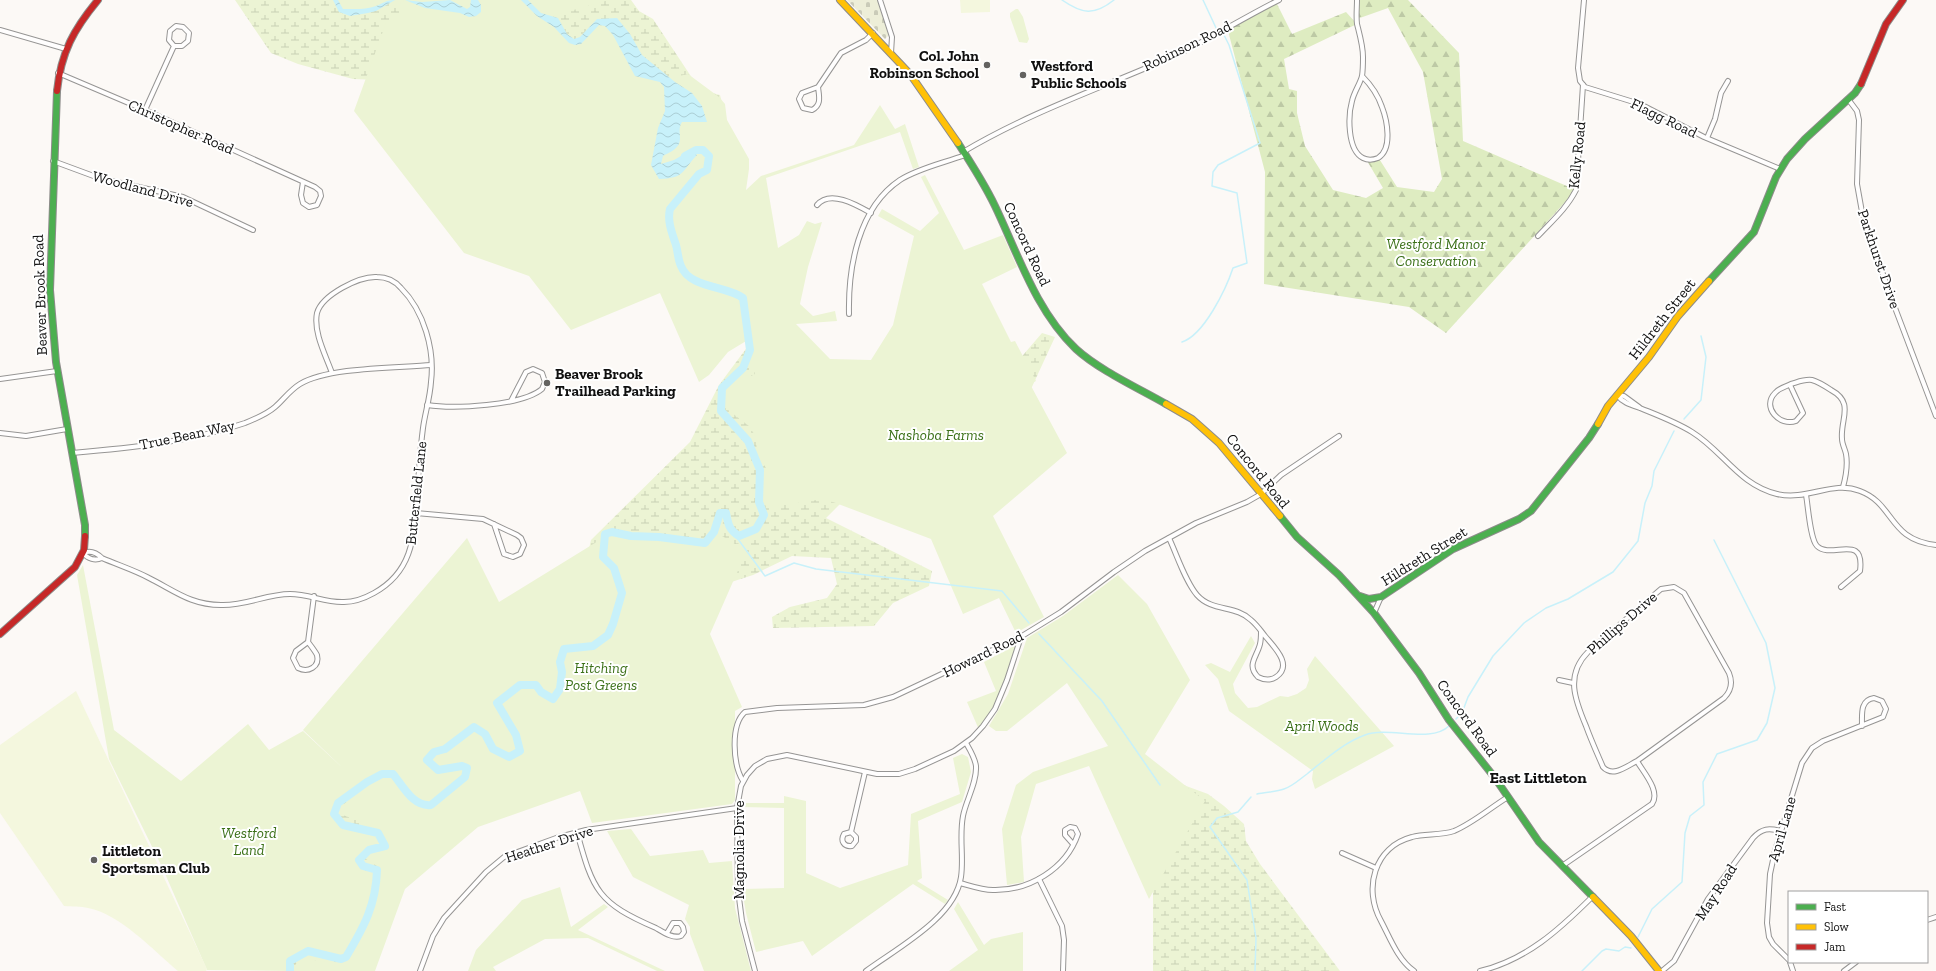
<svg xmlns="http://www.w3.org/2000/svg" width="1936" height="971" font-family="'Zilla Slab',serif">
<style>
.forest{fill:url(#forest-firs)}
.wetland{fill:url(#wetland-marsh)}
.cemetery{fill:url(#cemetery-stones)}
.park{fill:#ecf4d4;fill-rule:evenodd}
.pitch{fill:#f4f7de}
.water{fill:url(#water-waves)}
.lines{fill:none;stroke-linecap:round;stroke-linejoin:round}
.stream{stroke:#c8f1fa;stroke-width:1.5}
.river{stroke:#c8f1fa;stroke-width:8}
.street-casing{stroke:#969594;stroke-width:6}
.fast-casing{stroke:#8d8c8a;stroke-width:8}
.slow-casing{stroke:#8d8c8a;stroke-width:8}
.jam-casing{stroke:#8d8c8a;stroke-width:8}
.street{stroke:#fffefe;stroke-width:4}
.fast{stroke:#4caf50;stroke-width:6}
.slow{stroke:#ffc107;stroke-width:6}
.jam{stroke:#c62828;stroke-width:6}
.poi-dot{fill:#636260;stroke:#fff;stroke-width:1.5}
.labels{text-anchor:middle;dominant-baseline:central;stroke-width:4;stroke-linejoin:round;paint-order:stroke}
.street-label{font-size:15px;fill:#101010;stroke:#fff}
.poi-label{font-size:15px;font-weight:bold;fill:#101010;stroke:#fff;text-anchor:start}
.park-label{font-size:15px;font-style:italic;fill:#3b7018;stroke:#fff}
.neighbourhood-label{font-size:16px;font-weight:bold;fill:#101010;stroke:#fff}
</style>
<defs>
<pattern id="forest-firs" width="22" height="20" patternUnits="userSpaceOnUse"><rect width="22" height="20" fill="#deecc1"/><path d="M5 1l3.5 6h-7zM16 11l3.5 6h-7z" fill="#bdc9a5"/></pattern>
<pattern id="wetland-marsh" width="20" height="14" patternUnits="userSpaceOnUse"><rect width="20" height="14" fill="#ecf4d4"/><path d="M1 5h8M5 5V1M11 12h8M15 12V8" fill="none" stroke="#c9d0b5"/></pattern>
<pattern id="cemetery-stones" width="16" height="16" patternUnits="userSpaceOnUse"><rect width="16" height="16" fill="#edeed8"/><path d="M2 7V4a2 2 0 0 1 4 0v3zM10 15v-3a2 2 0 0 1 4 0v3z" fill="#cacbb8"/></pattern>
<pattern id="water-waves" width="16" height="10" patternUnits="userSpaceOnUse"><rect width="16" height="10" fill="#c8f1fa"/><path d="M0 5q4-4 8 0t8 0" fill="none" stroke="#abced5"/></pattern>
</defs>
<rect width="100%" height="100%" fill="#fcf9f6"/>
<!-- forest -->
<path class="forest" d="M 1357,0 L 1408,0 L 1459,53 L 1463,141 L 1576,190 L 1446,333 L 1409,307 L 1264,284 L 1265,172 L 1227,27 L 1276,2 L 1292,34 L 1346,12 L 1357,24 L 1284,59 L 1289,89 L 1297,91 L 1297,113 L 1305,146 L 1333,190 L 1366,198 L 1383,188 L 1366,159 L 1378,157 L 1397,187 L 1434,192 L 1442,179 L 1423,72 L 1388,8 L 1357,19 Z"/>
<!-- wetland -->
<g class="wetland">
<path d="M 235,0 L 631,0 L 639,11 L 653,19 L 700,90 L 720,95 L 728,126 L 760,357 L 1012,368 L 1042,333 L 1055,337 L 1025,402 L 855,489 L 826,518 L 932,571 L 929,586 L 893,603 L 874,626 L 773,628 L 772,617 L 790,607 L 827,598 L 837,584 L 831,558 L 792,556 L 753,575 L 719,586 L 448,800 L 361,971 L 286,971 L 304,779 L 342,765 L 581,583 L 591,540 L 690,442 L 719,385 L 748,346 L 743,329 L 645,212 L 377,80 L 353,79 L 298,64 L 271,53 Z"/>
<path d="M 1178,783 L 1208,794 L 1224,806 L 1244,824 L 1246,841 L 1260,864 L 1340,971 L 1153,971 L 1153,864 Z"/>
</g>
<!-- cemetery -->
<path class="cemetery" d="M 847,0 L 878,0 L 889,35 L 885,39 Z"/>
<!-- park -->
<g class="park">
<path d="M 335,0 L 390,0 L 373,10 L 341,11 Z"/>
<path d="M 405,0 L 609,0 L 552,16 L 566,38 L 580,41 L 597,24 L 608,24 L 662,80 L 688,74 L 719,97 L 725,104 L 727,120 L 749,159 L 749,169 L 746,190 L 761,176 L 854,145 L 880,105 L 895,129 L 905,124 L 919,167 L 913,169 L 900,132 L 766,178 L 778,248 L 799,235 L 807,221 L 815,224 L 822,222 L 808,267 L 800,304 L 813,316 L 835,311 L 837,321 L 796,324 L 830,359 L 871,360 L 893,325 L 914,236 L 878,216 L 882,209 L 920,231 L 939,213 L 921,177 L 925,175 L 964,250 L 1003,235 L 1017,267 L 982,284 L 1011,342 L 1015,341 L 1036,381 L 1030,384 L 1067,453 L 993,516 L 1044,617 L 1016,633 L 999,598 L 963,614 L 931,539 L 833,502 L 816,500 L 785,505 L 766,506 C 756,497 764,479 766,468 L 757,454 L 756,437 L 749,426 L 719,403 C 719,392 730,380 738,374 L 751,376 L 755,374 L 754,370 L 749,367 L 749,361 L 754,353 L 751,338 L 728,352 L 709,375 L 699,382 L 660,293 L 571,330 L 529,276 L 464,253 L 354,111 L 386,23 L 391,23 L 399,16 L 399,4 Z"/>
<path d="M 1016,9 L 1018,9 L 1023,17 L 1029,39 L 1027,43 L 1019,42 L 1010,17 L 1010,13 Z"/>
<path d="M 718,518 L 723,521 L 722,536 L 735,544 L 738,544 L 751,531 L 750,543 L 710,634 L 742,707 L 735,711 L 735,800 L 732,804 L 592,823 L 580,791 L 478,827 L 405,889 L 375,971 L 292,971 L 301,955 L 307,954 L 314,960 L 345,963 L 308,949 C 299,952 293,962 289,971 L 207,970 L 163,869 L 109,759 L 77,575 L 83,565 L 114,730 L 181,781 L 248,724 L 269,750 L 303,731 L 347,772 L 303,730 L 467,538 L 499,602 L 603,538 L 608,531 L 647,538 L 662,537 L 696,547 L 710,534 L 713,525 ZM 356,793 L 342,806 L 340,814 L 376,827 L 385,836 L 385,839 L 372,832 L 341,827 C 328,813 344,800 356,793 ZM 371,852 L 366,856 L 366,859 L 380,868 L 381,885 L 372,902 L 379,880 L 378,876 L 371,871 L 366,871 L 360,866 L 359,861 L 362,855 Z"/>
<path d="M 1118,575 L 1147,604 L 1190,680 L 1145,754 L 1205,801 L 1149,899 L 1089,766 L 1036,784 L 1021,837 L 1024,882 L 1007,885 L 1002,829 L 1016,785 L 1033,772 L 1108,746 L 1067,683 L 1007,731 L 996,731 L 989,726 L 1008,694 L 1027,638 L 1063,616 Z"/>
<path d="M 1251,636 L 1255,643 L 1233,684 L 1235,693 L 1248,708 L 1257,707 L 1280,696 L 1288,697 L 1297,694 L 1306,688 L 1309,680 L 1307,669 L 1315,656 L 1394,746 L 1315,789 L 1312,779 L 1313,771 L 1229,711 L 1218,679 L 1205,665 L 1211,663 L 1230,672 Z"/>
<path d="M 1021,642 L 1002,698 L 980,732 L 967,702 L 996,691 L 984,662 Z"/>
<path d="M 962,754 L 968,757 L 971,772 L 962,802 L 918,821 L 922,878 L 917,881 L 948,900 L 945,904 L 913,884 L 812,956 L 803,941 L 756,952 L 746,913 L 742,889 L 784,888 L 784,808 L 743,807 L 743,803 L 784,803 L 784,796 L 806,801 L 806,873 L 840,888 L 908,865 L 911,814 L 960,794 L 953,758 Z"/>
<path d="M 631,829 L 650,856 L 703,850 L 709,863 L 732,861 L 735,908 L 751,971 L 704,971 L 690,934 L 690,927 L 685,919 L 689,905 L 633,877 L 607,831 Z"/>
<path d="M 560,887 L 571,927 L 604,904 L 608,907 L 578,930 L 665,971 L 657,971 L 588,938 L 545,939 L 493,967 L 496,971 L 468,971 L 476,950 L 522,900 Z"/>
<path d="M 958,902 L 984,945 L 991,939 L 1023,932 L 1023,971 L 949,971 L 978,950 L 954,909 Z"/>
</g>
<!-- pitch -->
<g class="pitch">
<path d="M 960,0 L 990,0 L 990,12 L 961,13 Z"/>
<path d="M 76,691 L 207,969 L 206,971 L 178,971 C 153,950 120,914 88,908 C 81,906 72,907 64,906 L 0,813 L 0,745 Z"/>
</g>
<!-- water -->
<g class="water">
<path d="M 333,0 L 338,0 L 343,9 C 354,9 366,10 376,6 C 384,3 386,0 395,0 L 376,11 L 368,13 L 350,16 L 339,12 Z"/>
<path d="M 405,0 L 422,2 L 450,0 L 467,9 L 470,7 L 471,0 L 478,0 L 481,5 L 481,12 L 476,16 L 469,17 L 460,13 L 425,8 Z"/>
<path d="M 521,0 L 528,0 L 541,13 L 558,18 L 567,34 L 574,39 L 580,37 L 597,19 L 617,18 L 630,34 L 642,55 L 675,82 L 692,93 L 702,106 L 707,122 L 682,122 C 677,129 682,137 679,144 C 676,150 668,153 663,156 L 661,164 L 674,160 L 691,150 L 697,155 C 681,172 685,178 659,179 L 651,165 L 658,128 L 665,111 L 664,87 L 660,82 L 635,76 L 613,35 L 605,26 L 599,25 L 581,44 L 575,45 L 569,43 L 554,27 L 537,16 Z"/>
</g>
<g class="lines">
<!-- stream -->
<g class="stream">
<path d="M 1062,0 C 1082,14 1094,16 1114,0"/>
<path d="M 1182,342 C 1204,335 1226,289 1233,268 L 1247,263 L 1237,193 L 1212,186 L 1213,172 L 1218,165 L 1260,143 L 1229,45 L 1224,35 L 1217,30 L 1203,0"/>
<path d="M 1684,419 L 1701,400 L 1706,357 L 1701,336"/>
<path d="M 732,531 L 765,576 L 794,563 L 816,569 L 1002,591 L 1029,623"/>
<path d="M 1039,634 L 1102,701 L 1160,785"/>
<path d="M 1456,719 L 1462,713 L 1468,697 L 1493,656 L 1524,623 L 1546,608 L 1568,599 L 1613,572 L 1638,541 L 1645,503 L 1652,486 L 1654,471 L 1674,431"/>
<path d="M 1257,794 C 1266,792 1276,792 1284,789 C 1293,786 1300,779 1307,774 C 1326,759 1343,743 1365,735 C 1389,726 1430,744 1449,726"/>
<path d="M 1251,797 L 1238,812 L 1217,818 L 1210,827 L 1247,880 L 1256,938 L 1255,971"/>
<path d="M 1638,937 L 1652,909 L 1682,882 L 1685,833 L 1690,816 L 1704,805 L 1703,782 L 1717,754 L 1757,740 L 1767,723 L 1775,688 L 1766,643 L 1714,540"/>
<path d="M 1582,971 L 1602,951 L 1606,949 L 1619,951 L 1625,947 L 1631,948"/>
</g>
<!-- river -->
<path class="river" d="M 290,971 L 290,961 L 308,951 L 341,959 L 346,957 C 364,927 376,905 377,870 L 363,866 L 359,860 L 369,850 L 385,846 L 378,833 L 343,825 L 334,814 L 338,803 L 367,782 L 382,774 L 393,774 C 403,786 413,807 431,805 L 465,777 L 467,768 L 462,766 L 438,770 L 427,760 L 434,752 L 445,749 L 474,727 L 485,734 L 493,749 L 509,757 L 520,751 L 516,735 L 497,703 L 520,685 L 536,685 L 541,692 L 553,699 L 560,689 L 562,672 L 560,662 L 564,649 L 593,646 L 608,635 L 613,624 L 622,593 L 614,568 L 603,557 L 605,534 L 612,532 L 631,536 L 659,537 L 705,543 L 714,532 L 720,513 L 726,513 C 728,524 729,530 739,536 L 756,529 L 764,515 L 759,502 L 760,470 L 748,441 L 721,411 L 722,388 L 743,368 L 750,350 L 743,298 C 727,286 689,288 681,266 C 678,260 678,252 676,245 C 672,233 667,221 670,209 L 699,174 L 707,170 L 709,156 L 703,150 L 696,150 L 685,156"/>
<defs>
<g id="street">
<path d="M 880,0 L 892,37 L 891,53"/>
<path d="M 1357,0 C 1357,8 1356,16 1357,24 C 1360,36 1363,46 1363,57 C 1363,63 1363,70 1362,76 C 1360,84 1354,92 1352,101 C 1348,115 1347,150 1363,158 C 1367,160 1373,160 1378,158 C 1393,149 1387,120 1382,107 C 1378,95 1371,85 1362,76"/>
<path d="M 1584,0 L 1578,68 L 1580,81 L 1585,87 L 1640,104 L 1704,137 L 1780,169"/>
<path d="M 0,30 L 66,49"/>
<path d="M 58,73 L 145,110 L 315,187 L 320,191 L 321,196 L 317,205 L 309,207 L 303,203 L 301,195 L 303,182"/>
<path d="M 818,87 C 819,96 822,105 812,110 L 803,108 L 799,99 L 802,93 L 818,87 L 841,53 L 866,40 L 873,33"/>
<path d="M 1848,99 L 1857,111 L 1859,120 L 1857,184 L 1862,212 L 1889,292 L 1936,416"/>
<path d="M 145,110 L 174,46 L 182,46 L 188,41 L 189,33 L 183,27 L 176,26 L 170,31 L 169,40 L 174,46"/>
<path d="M 1707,138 L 1715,119 L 1721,93 L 1728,81"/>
<path d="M 963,152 C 1030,112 1104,87 1174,56 C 1210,39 1243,18 1279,0"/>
<path d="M 53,161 L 99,178 L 183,197 L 253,230"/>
<path d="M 817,205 C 830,189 857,205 871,213"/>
<path d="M 1538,236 C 1552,221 1567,208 1576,190 L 1583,85"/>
<path d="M 849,314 C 848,268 858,208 900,180 C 919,168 944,163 965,155"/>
<path d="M 0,379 L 57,371"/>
<path d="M 1790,385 L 1803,413 L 1796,421 C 1780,427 1761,407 1775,393 C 1779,388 1785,387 1791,384 C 1798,382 1804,379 1812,380 C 1819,382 1825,386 1831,390 C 1855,403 1840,419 1842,439 C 1842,444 1845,449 1846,454 C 1848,465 1846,476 1843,487"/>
<path d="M 1617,395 C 1623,403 1631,405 1640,408 C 1657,415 1676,422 1692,432 C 1723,451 1739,485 1777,494 C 1808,501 1832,480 1860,491 C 1895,504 1888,540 1936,545"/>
<path d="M 1617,395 L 1624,396 L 1639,407"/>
<path d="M 427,405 C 453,409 522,406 542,389 L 545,382 L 542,373 L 533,369 L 526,372 L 511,401"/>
<path d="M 0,433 L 26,436 L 67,429"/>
<path d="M 72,453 C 130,448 190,442 245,423 C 255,419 267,414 275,407 C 283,400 290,390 300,384 C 328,367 397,368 431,365"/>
<path d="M 1806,495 C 1808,505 1810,539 1817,546 C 1831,560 1865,532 1860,571 L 1841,587"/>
<path d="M 416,513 L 483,519 L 517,535 L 521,538 L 524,545 L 520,554 L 513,557 L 504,554 L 494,524"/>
<path d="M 1169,538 C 1177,555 1185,581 1197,595 C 1212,612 1236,605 1251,620 C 1257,625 1261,631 1265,636 C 1273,646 1294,665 1276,677 C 1270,681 1264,680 1258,677 C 1246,665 1257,657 1260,644 C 1261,640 1261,636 1261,631"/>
<path d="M 102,558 C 95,561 88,559 83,553 C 90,550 97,553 102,558 C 118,565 134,570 149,578 C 175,591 191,605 221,605 C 245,606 267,594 290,594 C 309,594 326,603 344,602 C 355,602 365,598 374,593 C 414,571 414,535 417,495 C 419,472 420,450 423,428 C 425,413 430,398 431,382 C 435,350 424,311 401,288 C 395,281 387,277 377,277 C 359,276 322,295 317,313 C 313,332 326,356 332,373"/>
<path d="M 1374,613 L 1381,597"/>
<path d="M 308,642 L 296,651 L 293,658 L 298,668 C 308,673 320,667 317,655 C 315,651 311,646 308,642 L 314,596"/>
<path d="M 1559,680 L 1573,683"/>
<path d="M 743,781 C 733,765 730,725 745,712 L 777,708 L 864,705 L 893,697 L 1022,636 L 1061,612 L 1114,572 L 1145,551 L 1196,523 L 1247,502 L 1261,494 L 1281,475 L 1339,436"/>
<path d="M 577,832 C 593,891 598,903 656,928 C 663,932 673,939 681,936 L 684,932 L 683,927 L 680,923 L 673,923 L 667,933"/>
<path d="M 851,832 L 856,837 L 856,841 L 852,846 C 844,847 840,841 844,834 L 851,832 L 865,772"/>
<path d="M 1342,853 L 1376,868"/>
<path d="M 1562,866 L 1652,804 C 1661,791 1643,772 1637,761 L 1724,698 C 1731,691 1733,683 1729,673 L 1684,593 L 1674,587 L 1661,589 L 1588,652 C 1565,675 1575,700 1586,726 C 1591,740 1597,753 1603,767 C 1613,778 1627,766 1637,761"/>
<path d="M 1039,879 L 1062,926 L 1064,940 L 1063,971"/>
<path d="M 960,883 C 971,886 982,890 993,890 C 1029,891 1066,869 1078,834 L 1075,828 L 1070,827 L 1065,830 L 1065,835 L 1073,844"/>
<path d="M 1927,920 L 1936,917"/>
<path d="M 1789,960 L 1773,944 L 1769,937 L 1767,923 L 1770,874 L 1775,851 L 1802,763 L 1812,748 L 1823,741 L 1883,717 L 1886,709 L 1882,701 L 1874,698 C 1860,700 1862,714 1862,726"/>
<path d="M 1790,962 L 1793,971"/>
<path d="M 420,971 L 433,936 L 444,918 L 486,872 L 504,857 L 559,837 L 586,830 L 737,808"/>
<path d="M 755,971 L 742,921 L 738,890 L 737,808 L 741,786 L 747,775 L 755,766 L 767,759 L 787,755 L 877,774 L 899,774 L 915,769 L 954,751 L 972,738 L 983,726 L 995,709 L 1007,680 L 1021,637"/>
<path d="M 866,971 C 897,948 955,918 961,877 C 964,857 959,837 963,816 C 966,800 977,783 976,766 C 975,758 970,750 966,743"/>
<path d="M 1414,971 C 1398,960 1390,938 1381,921 C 1363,889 1374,847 1412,837 C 1425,833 1440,836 1454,831 C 1473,823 1490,808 1508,797"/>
<path d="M 1480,971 C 1526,960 1559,930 1592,897"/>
<path d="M 1662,971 L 1674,961 L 1708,899 L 1753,838 C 1762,828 1769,828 1781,831"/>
<path d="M 1844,971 L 1856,962"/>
</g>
<g id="fast">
<path d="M 57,91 L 50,290 L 56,362 L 85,525 L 85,536"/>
<path d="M 958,143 C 971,163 985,185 995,206 C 1018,254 1036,311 1076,349 C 1099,370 1138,388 1166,404"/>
<path d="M 1709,281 L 1754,232 L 1776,177 L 1787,159 L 1805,139 L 1855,93 L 1861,84"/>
<path d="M 1280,516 L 1297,537 L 1339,575 L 1374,613 L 1419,673 L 1449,720 L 1495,778 L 1539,842 L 1593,897"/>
<path d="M 1360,596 L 1369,599 L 1381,597 L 1453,549 L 1519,519 L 1531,511 L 1589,438 L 1598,424"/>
</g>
<g id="slow">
<path d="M 840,0 L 910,74 L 958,143"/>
<path d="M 1166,404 L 1192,419 L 1219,443 L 1280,516"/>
<path d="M 1598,424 L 1608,406 L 1649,357 L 1678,316 L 1709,281"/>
<path d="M 1593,897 L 1631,936 L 1659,971"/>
</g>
<g id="jam">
<path d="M 1861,84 L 1886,24 L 1903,0"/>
<path d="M 57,91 C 61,52 74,29 98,0"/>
<path d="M 0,634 L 75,567 L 84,550 L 85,536"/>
</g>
</defs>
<!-- street casing -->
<use href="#street" class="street-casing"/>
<!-- fast casing -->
<use href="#fast" class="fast-casing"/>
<!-- slow casing -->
<use href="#slow" class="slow-casing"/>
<!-- jam casing -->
<use href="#jam" class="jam-casing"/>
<!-- street -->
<use href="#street" class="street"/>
<!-- fast -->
<use href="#fast" class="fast"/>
<!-- slow -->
<use href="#slow" class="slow"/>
<!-- jam -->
<use href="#jam" class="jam"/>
</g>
<!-- markers -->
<g class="poi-dot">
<circle cx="987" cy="65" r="4"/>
<circle cx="1023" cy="75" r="4"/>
<circle cx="547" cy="383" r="4"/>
<circle cx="94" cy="860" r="4"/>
</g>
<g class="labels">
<!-- street labels -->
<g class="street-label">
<text transform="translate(1187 46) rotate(-26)">Robinson Road</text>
<text transform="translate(1664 118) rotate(26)">Flagg Road</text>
<text transform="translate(181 127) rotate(24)">Christopher Road</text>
<text transform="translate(1577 155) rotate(-84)">Kelly Road</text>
<text transform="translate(143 189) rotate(15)">Woodland Drive</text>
<text transform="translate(1027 244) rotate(65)">Concord Road</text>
<text transform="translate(1879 259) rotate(71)">Parkhurst Drive</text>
<text transform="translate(40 295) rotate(-92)">Beaver Brook Road</text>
<text transform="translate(1662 319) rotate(-52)">Hildreth Street</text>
<text transform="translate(187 435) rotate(-12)">True Bean Way</text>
<text transform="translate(1258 471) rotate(51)">Concord Road</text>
<text transform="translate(416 493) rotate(-84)">Butterfield Lane</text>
<text transform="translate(1424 556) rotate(-32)">Hildreth Street</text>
<text transform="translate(1622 623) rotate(-41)">Phillips Drive</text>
<text transform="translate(983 654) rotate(-26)">Howard Road</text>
<text transform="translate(1467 718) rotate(54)">Concord Road</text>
<text transform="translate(1782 829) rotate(-74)">April Lane</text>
<text transform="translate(549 844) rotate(-18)">Heather Drive</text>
<text transform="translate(739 850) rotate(-90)">Magnolia Drive</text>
<text transform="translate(1716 892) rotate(-57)">May Road</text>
</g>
<!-- poi labels -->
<g class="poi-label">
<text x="979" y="56" text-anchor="end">Col. John<tspan x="979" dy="17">Robinson School</tspan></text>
<text x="1031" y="66">Westford<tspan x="1031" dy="17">Public Schools</tspan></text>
<text x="555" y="374">Beaver Brook<tspan x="555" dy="17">Trailhead Parking</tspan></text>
<text x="102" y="851">Littleton<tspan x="102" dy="17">Sportsman Club</tspan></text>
</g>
<!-- park labels -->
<g class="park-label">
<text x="1436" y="244">Westford Manor<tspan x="1436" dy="17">Conservation</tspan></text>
<text x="936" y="435">Nashoba Farms</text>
<text x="601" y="668">Hitching<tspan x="601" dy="17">Post Greens</tspan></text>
<text x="1322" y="726">April Woods</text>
<text x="249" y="833">Westford<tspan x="249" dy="17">Land</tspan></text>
</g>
<!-- neighbourhood labels -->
<g class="neighbourhood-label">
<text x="1538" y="777">East Littleton</text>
</g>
</g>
<!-- legend -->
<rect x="1788" y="891" width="140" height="72" fill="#ffffff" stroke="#9f9f9f"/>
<rect x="1796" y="904" width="20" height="6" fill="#4caf50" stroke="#9f9f9f"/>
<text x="1824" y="911" font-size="12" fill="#101010">Fast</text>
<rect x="1796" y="924" width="20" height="6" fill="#ffc107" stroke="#9f9f9f"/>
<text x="1824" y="931" font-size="12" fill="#101010">Slow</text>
<rect x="1796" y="944" width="20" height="6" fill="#c62828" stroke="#9f9f9f"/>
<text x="1824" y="951" font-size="12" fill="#101010">Jam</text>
</svg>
